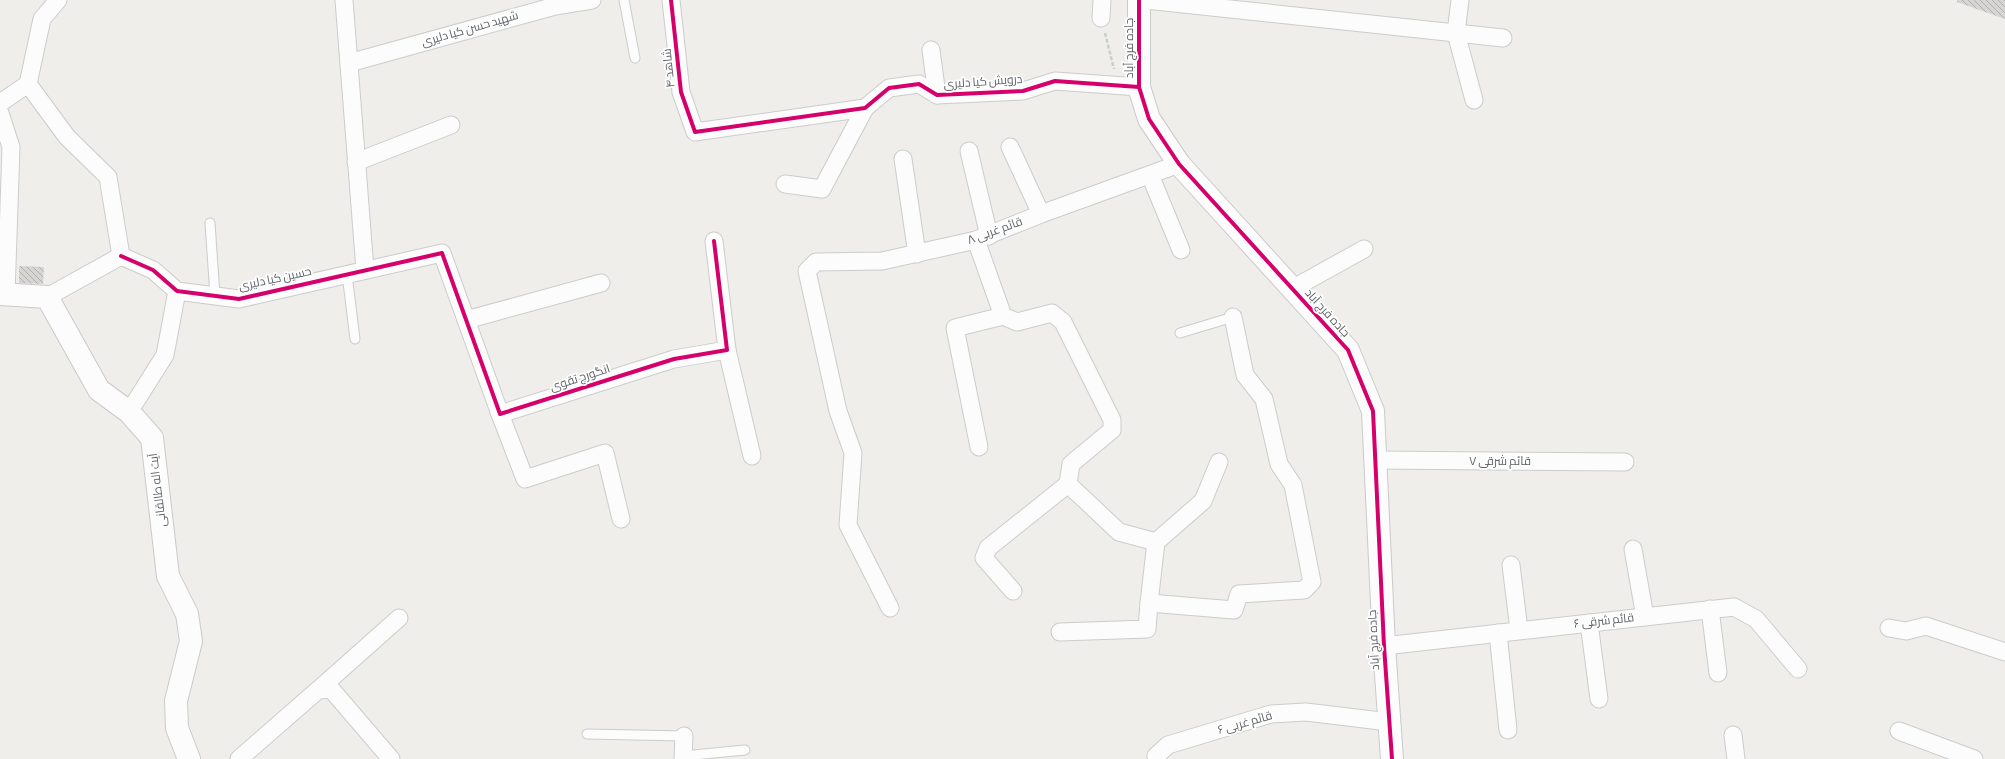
<svg xmlns="http://www.w3.org/2000/svg" width="2005" height="759" font-family="'Sofia Sans Condensed',Cairo,sans-serif">
<style>
.building{fill:url(#building-back-hatch)}
.lines{fill:none;stroke-linecap:round;stroke-linejoin:round}
.lane-casing{stroke:#cbcccc;stroke-width:11}
.street-casing{stroke:#cbcccc;stroke-width:19}
.secondary-casing{stroke:#cacacb;stroke-width:24}
.path{stroke:#cacfcc;stroke-width:2.5;stroke-dasharray:4 2;stroke-linecap:butt}
.lane{stroke:#fdfcfc;stroke-width:9}
.street{stroke:#fdfcfc;stroke-width:17}
.secondary{stroke:#fdfcfc;stroke-width:22}
.cycleway-casing{stroke:#fff;stroke-width:6}
.cycleway{stroke:#d6006c;stroke-width:4}
.labels{text-anchor:middle;dominant-baseline:central;stroke-width:3.5;stroke-linejoin:round;paint-order:stroke}
.street-label{font-size:12px;fill:#5f6368;stroke:#fff}
</style>
<defs>
<pattern id="building-back-hatch" width="6" height="6" patternUnits="userSpaceOnUse"><rect width="6" height="6" fill="#d6d5d3"/><path d="M-1 5l2 2M0 0l6 6M5-1l2 2" fill="none" stroke="#b1b0af"/></pattern>
</defs>
<rect width="100%" height="100%" fill="#efeeea"/>
<!-- building -->
<g class="building">
<path d="M 1957,0 L 2005,0 L 2005,19 L 1957,2 Z"/>
<path d="M 19,266 L 44,267 L 43,284 L 19,283 Z"/>
</g>
<g class="lines">
<defs>
<g id="lane">
<path d="M 624,0 L 635,58"/>
<path d="M 210,223 L 215,296"/>
<path d="M 347,274 L 355,339"/>
<path d="M 1180,333 L 1233,317"/>
<path d="M 587,734 L 684,736"/>
<path d="M 683,756 L 745,750"/>
</g>
<g id="street">
<path d="M 344,0 L 365,270"/>
<path d="M 671,0 L 681,92 L 695,132 L 865,108 L 889,88 L 919,84 L 937,95 L 1023,91 L 1055,81 L 1139,87"/>
<path d="M 1146,0 L 1503,38"/>
<path d="M 1460,0 L 1456,33 L 1474,100"/>
<path d="M 1101,18 L 1102,0"/>
<path d="M 931,50 L 937,95"/>
<path d="M 349,63 L 555,6 L 592,0"/>
<path d="M 28,84 L 67,137 L 108,177 L 121,256"/>
<path d="M 0,103 L 28,84 L 42,19 L 58,0"/>
<path d="M 0,113 L 11,147 L 6,295"/>
<path d="M 1010,147 L 1041,214"/>
<path d="M 969,151 L 989,236"/>
<path d="M 903,159 L 917,254"/>
<path d="M 356,162 L 451,125"/>
<path d="M 1150,175 L 1181,250"/>
<path d="M 785,184 L 822,189 L 865,108"/>
<path d="M 976,240 L 1003,316 L 1017,322 L 1052,313 L 1063,322 L 1112,420 L 1112,430 L 1071,464 L 1068,484 L 1119,532 L 1156,542"/>
<path d="M 121,256 L 153,270 L 177,291 L 239,299 L 442,253 L 500,414 L 674,359 L 727,350 L 714,241"/>
<path d="M 1292,289 L 1364,249"/>
<path d="M 47,297 L 121,256"/>
<path d="M 466,320 L 601,283"/>
<path d="M 727,350 L 752,456"/>
<path d="M 129,412 L 165,355 L 177,291"/>
<path d="M 500,414 L 525,479 L 605,453 L 621,519"/>
<path d="M 979,447 L 955,328 L 1003,316"/>
<path d="M 1375,460 L 1625,462"/>
<path d="M 1219,462 L 1203,501 L 1156,542 L 1149,603 L 1234,610 L 1239,594 L 1304,590 L 1312,582 L 1293,485 L 1279,464 L 1264,399 L 1245,375 L 1233,317"/>
<path d="M 1633,549 L 1645,617"/>
<path d="M 1511,565 L 1519,630"/>
<path d="M 1013,591 L 984,558 L 988,548 L 1068,484"/>
<path d="M 890,608 L 848,525 L 853,453 L 838,411 L 807,271 L 816,262 L 882,261 L 976,240 L 1041,214 L 1179,164"/>
<path d="M 1710,609 L 1718,673"/>
<path d="M 1589,623 L 1599,699"/>
<path d="M 1889,628 L 1906,631 L 1926,626 L 2005,652"/>
<path d="M 1060,632 L 1147,629 L 1149,603"/>
<path d="M 1498,633 L 1508,730"/>
<path d="M 1384,646 L 1734,607 L 1756,619 L 1798,669"/>
<path d="M 318,690 L 399,618"/>
<path d="M 1899,731 L 1974,759"/>
<path d="M 1733,735 L 1736,759"/>
<path d="M 239,759 L 318,690 L 331,689 L 391,759"/>
<path d="M 683,759 L 684,736"/>
<path d="M 1157,759 L 1156,756 L 1168,745 L 1271,714 L 1306,712 L 1389,722"/>
</g>
<g id="secondary">
<path d="M 1139,0 L 1139,87 L 1149,119 L 1179,164 L 1348,350 L 1373,411 L 1384,646 L 1392,759"/>
<path d="M 0,294 L 47,297 L 99,390 L 129,412 L 152,438 L 168,576 L 187,614 L 191,641 L 176,701 L 177,728 L 189,759"/>
</g>
</defs>
<!-- lane casing -->
<use href="#lane" class="lane-casing"/>
<!-- street casing -->
<use href="#street" class="street-casing"/>
<!-- secondary casing -->
<use href="#secondary" class="secondary-casing"/>
<!-- path -->
<path class="path" d="M 1105,33 L 1114,69"/>
<!-- lane -->
<use href="#lane" class="lane"/>
<!-- street -->
<use href="#street" class="street"/>
<!-- secondary -->
<use href="#secondary" class="secondary"/>
<defs>
<g id="cycleway">
<path d="M 671,0 L 681,92 L 695,132 L 865,108 L 889,88 L 919,84 L 937,95 L 1023,91 L 1055,81 L 1139,87"/>
<path d="M 1139,0 L 1139,87 L 1149,119 L 1179,164 L 1348,350 L 1373,411 L 1384,646 L 1392,759"/>
<path d="M 121,256 L 153,270 L 177,291 L 239,299 L 442,253 L 500,414 L 674,359 L 727,350 L 714,241"/>
</g>
</defs>
<!-- cycleway casing -->
<use href="#cycleway" class="cycleway-casing"/>
<!-- cycleway -->
<use href="#cycleway" class="cycleway"/>
</g>
<g class="labels">
<!-- street labels -->
<g class="street-label">
<text transform="translate(470 29) rotate(-16)">شهید حسن کیا دلیری</text>
<text transform="translate(1129 48) rotate(-90)">جاده فرج آباد</text>
<text transform="translate(669 68) rotate(-96)">شاهد ۴</text>
<text transform="translate(983 82) rotate(-4)">درویش کیا دلیری</text>
<text transform="translate(995 231) rotate(-20)">قائم غربی ۸</text>
<text transform="translate(275 279) rotate(-12)">حسین کیا دلیری</text>
<text transform="translate(1327 313) rotate(48)">جاده فرج آباد</text>
<text transform="translate(580 378) rotate(-18)">انگورج تقوی</text>
<text x="1500" y="461">قائم شرقی ۷</text>
<text transform="translate(158 490) rotate(-97)">آیت اله طالقانی</text>
<text transform="translate(1604 621) rotate(-6)">قائم شرقی ۶</text>
<text transform="translate(1374 640) rotate(-93)">جاده فرج آباد</text>
<text transform="translate(1245 723) rotate(-16)">قائم غربی ۶</text>
</g>
</g>
</svg>
